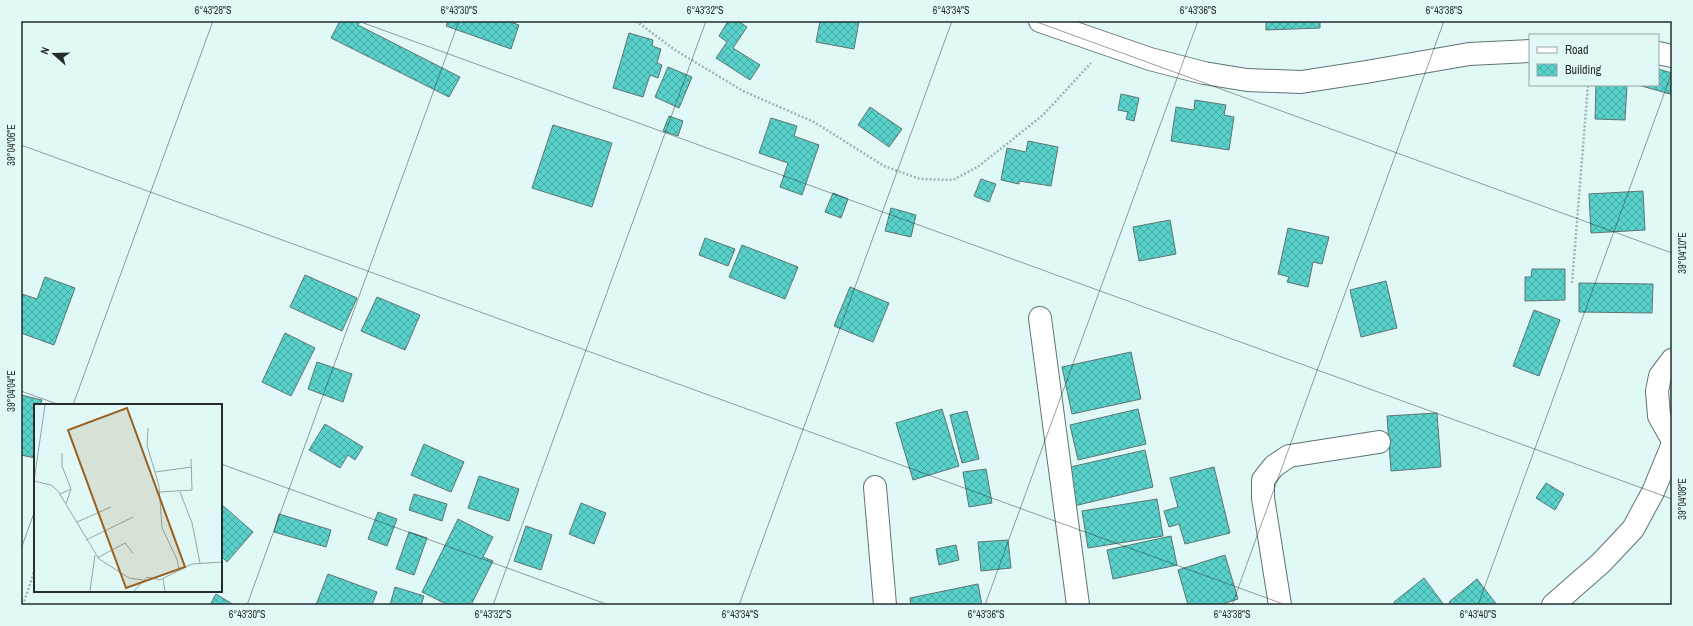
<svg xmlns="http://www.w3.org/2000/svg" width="1693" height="626" font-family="'Archivo Narrow',sans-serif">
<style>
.building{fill:url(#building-cross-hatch);stroke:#5f7473}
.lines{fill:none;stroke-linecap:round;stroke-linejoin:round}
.street-casing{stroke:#5f7472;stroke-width:24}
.path{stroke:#a1b4b1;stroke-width:2.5;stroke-dasharray:2 2;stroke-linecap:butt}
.street{stroke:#fff;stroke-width:22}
.ticks{fill:none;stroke:#242d2c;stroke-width:1;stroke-opacity:0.45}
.inset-road{fill:none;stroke:#95a7a5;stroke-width:1}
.view{fill:#9a601f;fill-opacity:0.15;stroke:#9a601f;stroke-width:2}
.inset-edge{fill:none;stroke:#242d2c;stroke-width:2}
.neatline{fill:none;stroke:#242d2c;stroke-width:1.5}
.ticks-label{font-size:10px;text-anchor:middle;fill:#242d2c}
</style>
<defs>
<pattern id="building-cross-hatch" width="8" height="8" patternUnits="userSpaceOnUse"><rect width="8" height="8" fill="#58d1ca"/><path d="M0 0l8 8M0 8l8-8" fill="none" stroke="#49aaa4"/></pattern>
</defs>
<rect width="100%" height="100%" fill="#e1f9f6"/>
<!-- building -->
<g class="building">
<path d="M 340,21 L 360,21 L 358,25 L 460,77 L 449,97 L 331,38 Z"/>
<path d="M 448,21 L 508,21 L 519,25 L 511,49 L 446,26 Z"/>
<path d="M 728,21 L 738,21 L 747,27 L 733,48 L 760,65 L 750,80 L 716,58 L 727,42 L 719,36 Z"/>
<path d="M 820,21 L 859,21 L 854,49 L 816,42 Z"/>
<path d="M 1266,21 L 1320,21 L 1320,28 L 1266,30 Z"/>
<path d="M 629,33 L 653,40 L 652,46 L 661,49 L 657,63 L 662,65 L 658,78 L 650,75 L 643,97 L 613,88 Z"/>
<path d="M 668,67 L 692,77 L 679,108 L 655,97 Z"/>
<path d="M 1658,69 L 1672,73 L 1672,88 L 1670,94 L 1638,85 L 1658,85 Z"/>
<path d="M 1596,85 L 1627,85 L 1625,120 L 1595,119 Z"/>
<path d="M 1121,94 L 1139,98 L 1134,121 L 1126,119 L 1128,112 L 1118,110 Z"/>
<path d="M 1195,100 L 1226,105 L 1224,115 L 1234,117 L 1229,150 L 1171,141 L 1176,107 L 1194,110 Z"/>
<path d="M 870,107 L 902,129 L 889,147 L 858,125 Z"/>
<path d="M 669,116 L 683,121 L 678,136 L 663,131 Z"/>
<path d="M 771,118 L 797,126 L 794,136 L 819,145 L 802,195 L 780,187 L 788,163 L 759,153 Z"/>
<path d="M 553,125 L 612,143 L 592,207 L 532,188 Z"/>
<path d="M 1028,141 L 1058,147 L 1051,186 L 1019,181 L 1019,184 L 1001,180 L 1007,148 L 1026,152 Z"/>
<path d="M 981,179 L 996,184 L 989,202 L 974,196 Z"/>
<path d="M 1643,191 L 1645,230 L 1591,233 L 1589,194 Z"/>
<path d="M 833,193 L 848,199 L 841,218 L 825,212 Z"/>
<path d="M 891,208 L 916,215 L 911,237 L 885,231 Z"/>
<path d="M 1170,220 L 1176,254 L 1139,261 L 1133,227 Z"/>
<path d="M 1288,228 L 1329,237 L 1322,264 L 1313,262 L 1308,287 L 1287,282 L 1289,277 L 1278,274 Z"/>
<path d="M 705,238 L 735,249 L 728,266 L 699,255 Z"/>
<path d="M 742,245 L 798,267 L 785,299 L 729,277 Z"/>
<path d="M 1532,269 L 1565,269 L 1565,300 L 1525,301 L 1525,277 L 1531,277 Z"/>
<path d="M 305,275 L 357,298 L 342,331 L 290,307 Z"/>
<path d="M 45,277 L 75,288 L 54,345 L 21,333 L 22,294 L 37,299 Z"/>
<path d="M 1386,281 L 1397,328 L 1361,337 L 1350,290 Z"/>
<path d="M 1579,283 L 1653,284 L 1652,313 L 1579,312 Z"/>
<path d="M 850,287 L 889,303 L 873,342 L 834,326 Z"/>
<path d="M 377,297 L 420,315 L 405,350 L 361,331 Z"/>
<path d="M 1534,310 L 1560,320 L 1539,376 L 1513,366 Z"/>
<path d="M 285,333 L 315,348 L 291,396 L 262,382 Z"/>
<path d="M 1131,352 L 1141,399 L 1072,414 L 1062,367 Z"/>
<path d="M 317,362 L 352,374 L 343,402 L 308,389 Z"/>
<path d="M 21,395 L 42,400 L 40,405 L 35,405 L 35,458 L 21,455 Z"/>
<path d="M 942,409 L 959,466 L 913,480 L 896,423 Z"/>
<path d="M 1138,409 L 1146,444 L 1078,460 L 1070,425 Z"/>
<path d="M 967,411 L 979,459 L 962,463 L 950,415 Z"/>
<path d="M 1437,413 L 1441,467 L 1391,471 L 1387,416 Z"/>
<path d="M 325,424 L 363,447 L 355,460 L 348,455 L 340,468 L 309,450 Z"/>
<path d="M 424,444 L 464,462 L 451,492 L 411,475 Z"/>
<path d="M 1145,450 L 1153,487 L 1074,506 L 1066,468 Z"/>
<path d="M 1214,467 L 1230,533 L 1185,544 L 1179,524 L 1169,527 L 1164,511 L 1178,507 L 1170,478 Z"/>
<path d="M 986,469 L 992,503 L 969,507 L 963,472 Z"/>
<path d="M 479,476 L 519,489 L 509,521 L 468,508 Z"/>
<path d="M 1546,483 L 1564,494 L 1555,510 L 1536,498 Z"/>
<path d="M 414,494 L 447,504 L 442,521 L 409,510 Z"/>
<path d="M 1157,499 L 1163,536 L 1088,548 L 1082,511 Z"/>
<path d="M 581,503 L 606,513 L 594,544 L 569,534 Z"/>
<path d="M 221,504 L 253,532 L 227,562 L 221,556 Z"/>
<path d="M 378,512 L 397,519 L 387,546 L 368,539 Z"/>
<path d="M 279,514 L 331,530 L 326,547 L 274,532 Z"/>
<path d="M 458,519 L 493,537 L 483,557 L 493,561 L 471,605 L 448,605 L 422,592 Z"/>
<path d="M 526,526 L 552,535 L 541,570 L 514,561 Z"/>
<path d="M 409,532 L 427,538 L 414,575 L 396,569 Z"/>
<path d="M 1171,536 L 1177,565 L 1113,579 L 1107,550 Z"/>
<path d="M 1008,540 L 1011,568 L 981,571 L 978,542 Z"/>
<path d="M 956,545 L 959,560 L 939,565 L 936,549 Z"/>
<path d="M 1225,555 L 1238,599 L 1219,605 L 1188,605 L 1178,570 Z"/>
<path d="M 328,574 L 377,592 L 372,605 L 316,605 Z"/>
<path d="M 1424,578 L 1444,605 L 1396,605 L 1394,602 Z"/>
<path d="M 1477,579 L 1497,605 L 1451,605 L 1449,602 Z"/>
<path d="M 978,584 L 982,605 L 911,605 L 910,598 Z"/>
<path d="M 395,587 L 424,596 L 421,605 L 390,605 Z"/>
<path d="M 216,594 L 234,605 L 210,605 Z"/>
</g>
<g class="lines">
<defs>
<g id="street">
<path d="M 1040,21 L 1150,59 L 1204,73 L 1247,80 L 1301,82 L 1366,72 L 1469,54 L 1530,51"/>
<path d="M 1658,53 L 1672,56"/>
<path d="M 1040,318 L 1078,605"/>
<path d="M 1672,360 L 1660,376 L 1657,391 L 1659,416 L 1672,439"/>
<path d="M 875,487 L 885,605"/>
<path d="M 1280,605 L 1263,498 L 1263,480 L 1274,466 L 1289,456 L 1379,442"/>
<path d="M 1553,605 L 1601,563 L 1633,529 L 1653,492 L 1672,446"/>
</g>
</defs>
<!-- street casing -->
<use href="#street" class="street-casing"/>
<!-- path -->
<g class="path">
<path d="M 636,21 L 675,50 L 743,91 L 814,122 L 884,166 L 920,179 L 953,180 L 979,166 L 1043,115 L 1091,63"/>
<path d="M 1572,283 L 1588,85"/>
<path d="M 23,605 L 35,569"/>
</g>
<!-- street -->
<use href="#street" class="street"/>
</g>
<!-- ticks -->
<path class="ticks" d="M 358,21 L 1672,499M 1034,21 L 1672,253M 21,145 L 1286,605M 21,391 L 60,405M 73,405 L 213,21M 221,464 L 609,605M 21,549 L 35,510M 247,605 L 459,21M 493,605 L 706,21M 739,605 L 952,21M 985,605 L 1198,21M 1232,605 L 1444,21M 1478,605 L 1672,72"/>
<!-- overview -->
<g transform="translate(34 404)">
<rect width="188" height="188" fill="#e1f9f6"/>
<path class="inset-road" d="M 114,24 L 113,41 L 125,82 L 128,124 L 143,155 L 145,166M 28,49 L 28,62 L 37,85 L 32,100M 121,68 L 158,63M 0,77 L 17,81 L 24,87 L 65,155 L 95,174 L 109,176M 0,77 L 11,1M 126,88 L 158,86 L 157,55M 146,88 L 158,119 L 166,159M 26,90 L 37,85M 43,118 L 77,103M 52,136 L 99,113M 63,154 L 91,139 L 99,149M 129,175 L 131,187M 56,187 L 61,151M 100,187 L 113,173 L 126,176 L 158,160 L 188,158"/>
<path class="view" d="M 93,4 L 151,163 L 92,184 L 34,26 Z"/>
<rect width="188" height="188" class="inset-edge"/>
</g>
<!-- border -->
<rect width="1693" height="626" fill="none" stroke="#e1f9f6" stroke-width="44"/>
<!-- legend -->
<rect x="1529" y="34" width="130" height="52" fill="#e1f9f6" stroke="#95a7a5"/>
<rect x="1537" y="47" width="20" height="6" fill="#ffffff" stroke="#95a7a5"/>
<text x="1565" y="54" font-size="12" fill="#242d2c">Road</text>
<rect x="1537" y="64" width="20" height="12" fill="url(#building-cross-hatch)" stroke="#95a7a5"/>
<text x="1565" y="74" font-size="12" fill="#242d2c">Building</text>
<!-- north arrow -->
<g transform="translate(54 54) rotate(290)" stroke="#e1f9f6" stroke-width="3" paint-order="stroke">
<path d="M0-3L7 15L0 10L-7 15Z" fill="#242d2c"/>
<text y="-6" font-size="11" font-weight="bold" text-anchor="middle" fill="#242d2c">N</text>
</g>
<rect x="22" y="22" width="1649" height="582" class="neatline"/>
<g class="ticks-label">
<text x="213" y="14">6°43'28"S</text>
<text x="459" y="14">6°43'30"S</text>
<text x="705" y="14">6°43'32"S</text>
<text x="951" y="14">6°43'34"S</text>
<text x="1198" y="14">6°43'36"S</text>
<text x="1444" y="14">6°43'38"S</text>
<text transform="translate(11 145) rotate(-90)" y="4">39°04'06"E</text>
<text transform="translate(1682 253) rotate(-90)" y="4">39°04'10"E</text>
<text transform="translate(11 391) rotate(-90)" y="4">39°04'04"E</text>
<text transform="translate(1682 499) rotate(-90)" y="4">39°04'08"E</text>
<text x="247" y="618">6°43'30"S</text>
<text x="493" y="618">6°43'32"S</text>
<text x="740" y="618">6°43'34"S</text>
<text x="986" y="618">6°43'36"S</text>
<text x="1232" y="618">6°43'38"S</text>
<text x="1478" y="618">6°43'40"S</text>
</g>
</svg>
